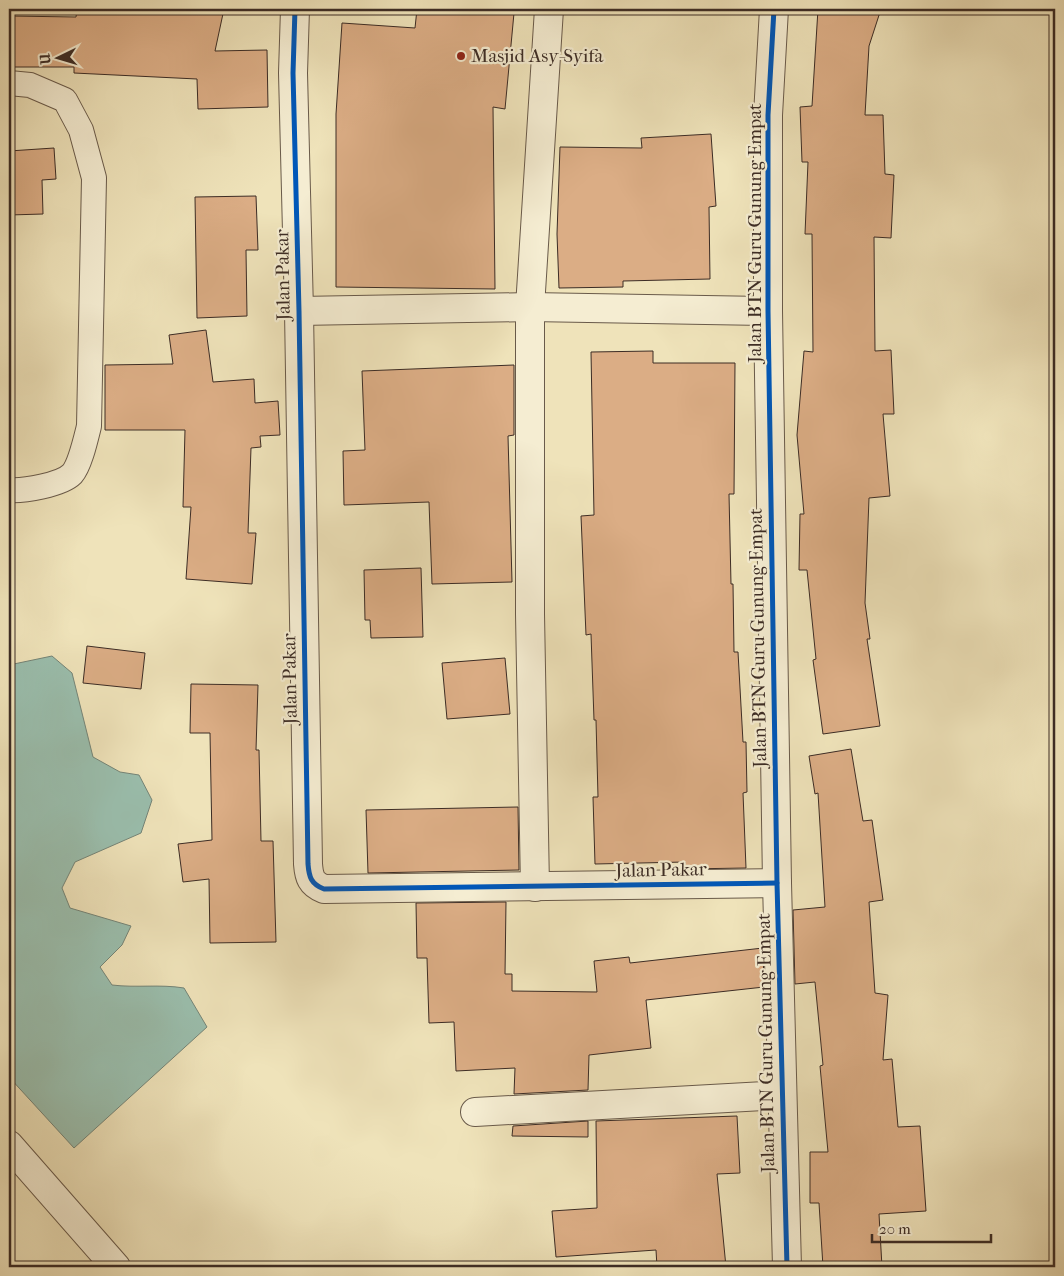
<svg xmlns="http://www.w3.org/2000/svg" width="1064" height="1276" font-family="'IM FELL French Canon',serif">
<style>
.water{fill:#9abead;stroke:#748477}
.building{fill:#dbad85;stroke:#3c2c25}
.lines{fill:none;stroke-linecap:round;stroke-linejoin:round}
.service-casing{stroke:#695a4a;stroke-width:26}
.minor-casing{stroke:#695a4a;stroke-width:30}
.tertiary-casing{stroke:#695a4a;stroke-width:30}
.service{stroke:#f5edd2;stroke-width:24}
.minor{stroke:#f5edd2;stroke-width:28}
.tertiary{stroke:#f5edd2;stroke-width:28}
.cycleway-casing{stroke:#f5edd2;stroke-width:8}
.cycleway{stroke:#0057b8;stroke-width:5}
.poi-dot{fill:#8f2418;stroke:#f5edd2;stroke-width:2}
.labels{text-anchor:middle;dominant-baseline:central;stroke-width:4.5;stroke-linejoin:round;paint-order:stroke}
.poi-label{font-size:19px;fill:#3c2c25;stroke:#f5edd2;text-anchor:start}
.street-label{font-size:19px;fill:#3c2c25;stroke:#f5edd2}
</style>
<rect width="100%" height="100%" fill="#efe3ba"/>
<filter id="stains"><feTurbulence type="fractalNoise" baseFrequency=".004" numOctaves="4"/><feColorMatrix values="0 0 0 0 .2 0 0 0 0 .09 0 0 0 0 .02 0 0 0 .5 -.17"/></filter>
<radialGradient id="worn" r=".72"><stop offset=".6" stop-color="#630" stop-opacity="0"/><stop offset="1" stop-color="#630" stop-opacity=".3"/></radialGradient>
<!-- water -->
<path class="water" d="M 52,656 L 72,673 L 93,757 L 120,772 L 139,775 L 152,800 L 141,833 L 75,862 L 62,888 L 70,908 L 131,926 L 122,945 L 100,967 L 112,985 C 136,988 160,984 184,988 L 207,1027 L 74,1148 L 9,1077 L 9,665 Z"/>
<!-- building -->
<g class="building">
<path d="M 77,9 L 183,11 L 183,9 L 224,9 L 215,51 L 267,50 L 268,107 L 198,109 L 197,79 L 74,73 L 74,67 L 9,67 L 9,16 L 76,17 Z"/>
<path d="M 417,9 L 467,9 L 514,13 L 505,109 L 493,107 L 495,289 L 336,287 L 336,114 L 342,23 L 415,28 Z"/>
<path d="M 818,9 L 881,9 L 869,46 L 865,115 L 883,115 L 885,174 L 894,175 L 891,238 L 874,237 L 875,351 L 891,350 L 894,414 L 883,414 L 890,496 L 869,498 L 865,603 L 870,639 L 867,639 L 880,726 L 823,734 L 813,660 L 816,659 L 807,570 L 799,570 L 800,514 L 804,514 L 797,435 L 804,351 L 813,352 L 812,234 L 805,234 L 808,162 L 802,162 L 800,107 L 812,106 Z"/>
<path d="M 711,134 L 716,206 L 709,207 L 710,279 L 623,281 L 623,287 L 559,288 L 557,234 L 560,147 L 642,148 L 641,138 Z"/>
<path d="M 54,148 L 56,179 L 42,180 L 43,214 L 9,215 L 9,151 Z"/>
<path d="M 256,196 L 258,250 L 246,250 L 247,316 L 197,318 L 195,197 Z"/>
<path d="M 206,330 L 213,382 L 254,379 L 255,403 L 278,401 L 280,435 L 260,436 L 261,447 L 251,448 L 248,533 L 256,533 L 252,584 L 186,579 L 191,507 L 183,507 L 185,430 L 105,430 L 105,365 L 173,364 L 169,335 Z"/>
<path d="M 653,351 L 653,363 L 735,363 L 734,494 L 729,494 L 731,584 L 733,584 L 734,652 L 738,652 L 743,742 L 746,742 L 747,792 L 743,793 L 746,868 L 685,869 L 685,862 L 595,864 L 593,797 L 598,797 L 596,720 L 594,720 L 591,634 L 586,635 L 581,516 L 594,515 L 591,352 Z"/>
<path d="M 514,365 L 514,435 L 508,436 L 512,582 L 432,584 L 429,502 L 344,505 L 343,451 L 365,450 L 362,371 Z"/>
<path d="M 421,568 L 423,637 L 371,638 L 370,620 L 365,620 L 364,570 Z"/>
<path d="M 87,646 L 145,653 L 141,689 L 83,683 Z"/>
<path d="M 505,658 L 510,714 L 447,719 L 442,663 Z"/>
<path d="M 191,684 L 258,685 L 256,750 L 259,750 L 261,841 L 273,841 L 276,942 L 210,943 L 209,879 L 183,882 L 178,844 L 212,840 L 210,733 L 190,733 Z"/>
<path d="M 851,749 L 863,821 L 872,820 L 883,900 L 869,902 L 875,993 L 888,995 L 883,1060 L 892,1059 L 898,1127 L 920,1126 L 926,1211 L 879,1214 L 882,1267 L 823,1267 L 819,1203 L 810,1203 L 810,1152 L 828,1152 L 820,1066 L 823,1065 L 815,982 L 795,984 L 793,910 L 825,907 L 818,793 L 815,794 L 809,756 Z"/>
<path d="M 518,807 L 519,870 L 368,873 L 366,810 Z"/>
<path d="M 506,902 L 505,974 L 512,974 L 512,991 L 597,992 L 594,961 L 629,957 L 630,963 L 763,948 L 764,987 L 646,1000 L 651,1048 L 589,1055 L 588,1090 L 514,1094 L 515,1068 L 456,1071 L 454,1022 L 429,1023 L 427,958 L 417,958 L 416,903 Z"/>
<path d="M 737,1116 L 740,1173 L 717,1174 L 726,1267 L 657,1267 L 656,1250 L 556,1257 L 552,1211 L 597,1208 L 596,1121 Z"/>
<path d="M 588,1121 L 588,1137 L 512,1136 L 513,1126 Z"/>
</g>
<g class="lines">
<defs>
<path id="service" d="M 9,83 L 30,85 L 65,100 L 81,130 L 94,178 L 89,426 C 86,438 80,465 72,474 C 61,485 24,491 9,490"/>
<g id="minor">
<path d="M 295,9 L 293,73 L 299,311 L 308,864 C 309,877 311,884 324,889 L 777,883"/>
<path d="M 774,9 L 768,115 L 768,311 L 777,883 L 787,1267"/>
<path d="M 299,311 L 530,307 L 768,311"/>
<path d="M 535,887 L 530,614 L 530,307 L 549,9"/>
<path d="M 475,1112 L 782,1095"/>
</g>
<path id="tertiary" d="M 9,1145 L 116,1267"/>
</defs>
<!-- service casing -->
<use href="#service" class="service-casing"/>
<!-- minor casing -->
<use href="#minor" class="minor-casing"/>
<!-- tertiary casing -->
<use href="#tertiary" class="tertiary-casing"/>
<!-- service -->
<use href="#service" class="service"/>
<!-- minor -->
<use href="#minor" class="minor"/>
<!-- tertiary -->
<use href="#tertiary" class="tertiary"/>
<defs>
<g id="cycleway">
<path d="M 295,9 L 293,73 L 299,311 L 308,864 C 309,877 311,884 324,889 L 777,883"/>
<path d="M 774,9 L 768,115 L 768,311 L 777,883 L 787,1267"/>
</g>
</defs>
<!-- cycleway casing -->
<use href="#cycleway" class="cycleway-casing"/>
<!-- cycleway -->
<use href="#cycleway" class="cycleway"/>
</g>
<!-- markers -->
<circle class="poi-dot" cx="461" cy="56" r="5"/>
<g class="labels">
<!-- poi labels -->
<g class="poi-label">
<text x="471" y="56">Masjid Asy-Syifa</text>
</g>
<!-- street labels -->
<g class="street-label">
<text transform="translate(755 233) rotate(-90)">Jalan BTN Guru Gunung Empat</text>
<text transform="translate(283 275) rotate(-91)">Jalan Pakar</text>
<text transform="translate(758 638) rotate(-91)">Jalan BTN Guru Gunung Empat</text>
<text transform="translate(290 679) rotate(-91)">Jalan Pakar</text>
<text transform="translate(661 870) rotate(-1)">Jalan Pakar</text>
<text transform="translate(766 1043) rotate(-91)">Jalan BTN Guru Gunung Empat</text>
</g>
</g>
<!-- margin -->
<rect width="1064" height="1276" fill="none" stroke="#efe3ba" stroke-width="30"/>
<rect x="10" y="10" width="1044" height="1256" fill="none" stroke="#3c2c25" stroke-width="2.5"/>
<rect x="15" y="15" width="1034" height="1246" fill="none" stroke="#3c2c25"/>
<!-- north arrow -->
<g transform="translate(58 58) rotate(265)" stroke="#f5edd2" stroke-width="4" paint-order="stroke">
<path d="M0-4L9 19L0 12L-9 19Z" fill="#3c2c25"/>
<text y="-8" font-size="14" font-weight="bold" text-anchor="middle" fill="#3c2c25">U</text>
</g>
<!-- scale -->
<path d="M872 1234v8h119v-8" fill="none" stroke="#3c2c25" stroke-width="2.5"/>
<text x="879" y="1234" font-size="15" fill="#3c2c25" stroke="#f5edd2" stroke-width="4" paint-order="stroke">20 m</text>
<rect width="100%" height="100%" filter="url(#stains)"/>
<rect width="100%" height="100%" fill="url(#worn)"/>
</svg>
